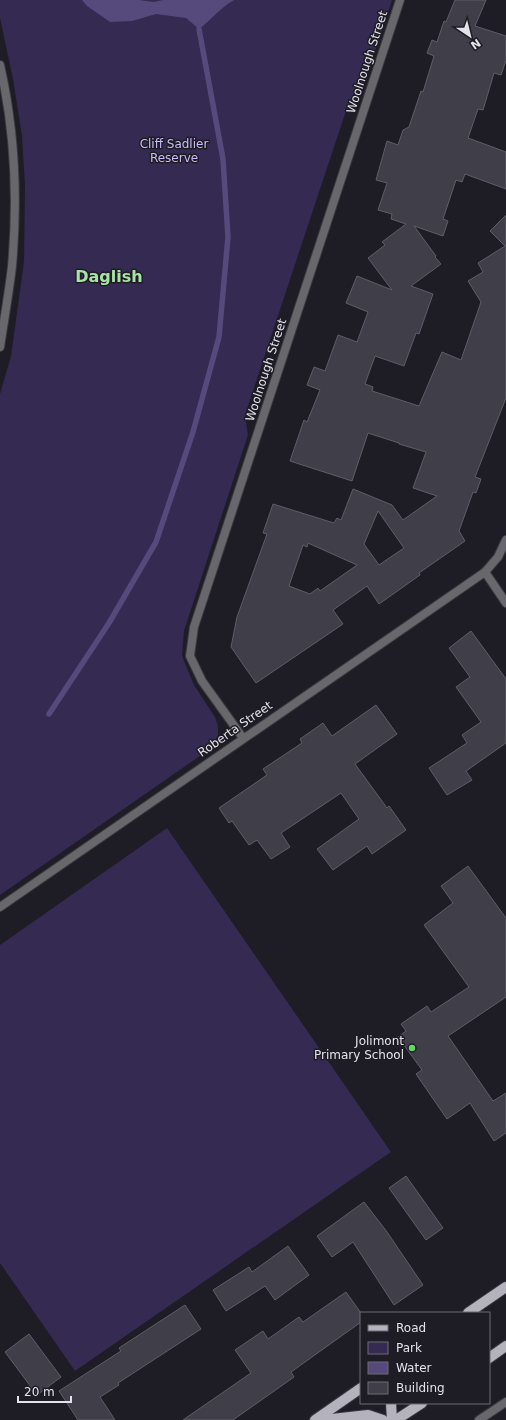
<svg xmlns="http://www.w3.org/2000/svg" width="506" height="1420" font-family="'DejaVu Sans',sans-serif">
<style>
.green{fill:#342a52}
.water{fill:#554a7b}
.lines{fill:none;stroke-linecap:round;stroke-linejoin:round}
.stream{stroke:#554a7b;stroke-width:5.5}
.building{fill:#403e48;stroke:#5f5d68;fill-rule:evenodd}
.minor-casing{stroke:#3a3840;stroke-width:10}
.primary-casing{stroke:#3a3840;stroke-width:12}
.minor{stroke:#68676c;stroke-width:8}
.primary{stroke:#b4b3bd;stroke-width:10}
.poi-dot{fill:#66d466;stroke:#1e1c25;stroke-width:1.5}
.labels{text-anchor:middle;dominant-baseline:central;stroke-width:3;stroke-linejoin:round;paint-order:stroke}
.street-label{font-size:12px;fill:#e3e2e8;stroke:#1e1c25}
.park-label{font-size:12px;fill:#c8bcfa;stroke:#1e1c25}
.poi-label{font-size:12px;fill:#e3e2e8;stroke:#1e1c25;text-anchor:end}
.district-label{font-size:16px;font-weight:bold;fill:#a9e2a6;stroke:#1e1c25}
</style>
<rect width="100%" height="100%" fill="#1e1c25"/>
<!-- green -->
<g class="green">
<path d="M 0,0 L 392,0 L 358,102 L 346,111 L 245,415 L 248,435 L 184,631 L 182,656 L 194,685 L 215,717 L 218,726 L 218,735 L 214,743 L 207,751 L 0,895 L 0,394 L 11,356 L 24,262 L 25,186 L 22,136 L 13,79 L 0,18 Z"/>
<path d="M 167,828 L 391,1152 L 75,1371 L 0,1263 L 0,945 Z"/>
</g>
<!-- water -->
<path class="water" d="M 82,0 L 139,0 L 154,2 L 163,0 L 234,0 C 221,7 211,20 199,29 L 186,18 L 156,14 L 132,21 L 110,22 L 87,6 Z"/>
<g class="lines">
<!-- stream -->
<path class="stream" d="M 49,714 L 109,623 L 156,542 L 193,432 L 219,337 L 228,237 L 223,159 L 199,29"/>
</g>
<!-- building -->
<g class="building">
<path d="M 455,0 L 486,0 L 475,26 L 506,36 L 506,60 L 501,75 L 494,73 L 483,110 L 478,109 L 468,138 L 506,152 L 506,189 L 465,174 L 462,182 L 456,180 L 443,219 L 448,221 L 443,236 L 414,226 L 436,256 L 435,257 L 441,264 L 411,286 L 433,294 L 419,334 L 416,333 L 404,366 L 375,356 L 365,384 L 373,387 L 372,391 L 419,406 L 442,352 L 461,360 L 481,302 L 468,281 L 483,272 L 478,263 L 505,246 L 490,231 L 506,215 L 506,398 L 475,477 L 481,479 L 476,493 L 473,492 L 459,531 L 465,541 L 419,573 L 420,575 L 379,604 L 367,586 L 333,610 L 343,624 L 256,683 L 231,647 L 237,617 L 267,534 L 263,533 L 273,504 L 334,523 L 337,518 L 341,520 L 353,489 L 392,505 L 403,520 L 437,496 L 413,488 L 426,452 L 399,444 L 399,443 L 368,433 L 352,481 L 290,461 L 304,420 L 307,422 L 320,390 L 307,385 L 314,367 L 325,371 L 338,335 L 357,342 L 368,312 L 346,303 L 357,276 L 392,290 L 368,258 L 385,245 L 382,242 L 406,224 L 391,219 L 392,214 L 378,210 L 387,183 L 376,180 L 387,141 L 398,145 L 403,130 L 409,127 L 421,91 L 423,92 L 434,56 L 427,53 L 432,40 L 437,42 L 444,21 L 446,22 ZM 378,511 L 404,548 L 379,565 L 364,544 ZM 308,543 L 357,565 L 320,591 L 318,588 L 310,594 L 289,586 L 303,545 L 307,547 Z"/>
<path d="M 471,631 L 506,679 L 506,743 L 466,771 L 472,780 L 447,795 L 429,768 L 467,743 L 462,735 L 481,722 L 456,687 L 470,677 L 449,648 Z"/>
<path d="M 376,705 L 397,734 L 355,764 L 387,808 L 389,806 L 406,830 L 372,854 L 367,846 L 333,870 L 317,849 L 359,819 L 341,793 L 281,833 L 290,847 L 271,859 L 257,840 L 249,845 L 232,821 L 229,823 L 219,808 L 267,775 L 263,769 L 302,743 L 300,739 L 323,723 L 332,736 Z"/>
<path d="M 468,866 L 506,918 L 506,997 L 448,1036 L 493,1101 L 506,1093 L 506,1133 L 494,1141 L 470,1103 L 447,1119 L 416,1074 L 422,1070 L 398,1037 L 406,1031 L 401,1024 L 427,1006 L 431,1012 L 469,987 L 424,925 L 453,903 L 441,886 Z"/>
<path d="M 406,1176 L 443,1228 L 426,1240 L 389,1188 Z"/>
<path d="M 364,1202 L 387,1232 L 423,1285 L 394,1305 L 353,1242 L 332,1257 L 317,1236 Z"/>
<path d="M 288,1246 L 309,1275 L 275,1300 L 265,1286 L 226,1311 L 213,1290 L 249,1267 L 252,1272 Z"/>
<path d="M 346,1292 L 361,1313 L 361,1322 L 291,1372 L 294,1377 L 233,1420 L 183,1420 L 251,1373 L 235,1350 L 263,1331 L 268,1339 L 299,1317 L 303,1322 Z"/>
<path d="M 185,1305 L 201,1329 L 118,1383 L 119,1385 L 100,1397 L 115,1420 L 78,1420 L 59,1391 L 121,1351 L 119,1348 Z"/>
<path d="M 29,1334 L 61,1377 L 37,1395 L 5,1352 Z"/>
</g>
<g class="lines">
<defs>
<g id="minor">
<path d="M 0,65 C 15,131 18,198 12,266 C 9,293 4,320 0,347"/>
<path d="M 485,572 L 506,603"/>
<path d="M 243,738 L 202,681 L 190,656 L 194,627 L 400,0"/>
<path d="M 0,907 L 485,572 L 498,557 L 506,540"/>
<path d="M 479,1420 L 506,1402"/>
</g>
<g id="primary">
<path d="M 468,1313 L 506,1287"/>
<path d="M 489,1358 L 506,1346"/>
<path d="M 391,1403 L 392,1420"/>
<path d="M 315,1420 L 361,1388"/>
<path d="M 323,1420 L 368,1415 L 383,1420"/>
<path d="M 396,1420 L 422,1403"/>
</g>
</defs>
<!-- minor casing -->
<use href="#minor" class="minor-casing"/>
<!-- primary casing -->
<use href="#primary" class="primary-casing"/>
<!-- minor -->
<use href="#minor" class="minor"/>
<!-- primary -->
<use href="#primary" class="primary"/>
</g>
<!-- markers -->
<circle class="poi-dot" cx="412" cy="1048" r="4"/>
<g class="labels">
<!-- street labels -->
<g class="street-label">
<text transform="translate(367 62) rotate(-72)">Woolnough Street</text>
<text transform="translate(266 370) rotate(-72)">Woolnough Street</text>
<text transform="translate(235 729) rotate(-35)">Roberta Street</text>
</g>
<!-- park labels -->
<g class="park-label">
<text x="174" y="144">Cliff Sadlier<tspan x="174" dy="14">Reserve</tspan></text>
</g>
<!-- poi labels -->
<g class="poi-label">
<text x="404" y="1041">Jolimont<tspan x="404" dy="14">Primary School</tspan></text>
</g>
<!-- district labels -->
<g class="district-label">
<text x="109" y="276">Daglish</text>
</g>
</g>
<!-- legend -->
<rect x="360" y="1312" width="130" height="92" fill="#1e1c25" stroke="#6d6b73"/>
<rect x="368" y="1325" width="20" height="6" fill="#b4b3bd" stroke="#6d6b73"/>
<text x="396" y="1332" font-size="12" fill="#e3e2e8">Road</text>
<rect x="368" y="1342" width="20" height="12" fill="#342a52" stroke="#6d6b73"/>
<text x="396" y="1352" font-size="12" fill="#e3e2e8">Park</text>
<rect x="368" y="1362" width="20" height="12" fill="#554a7b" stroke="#6d6b73"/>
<text x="396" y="1372" font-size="12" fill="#e3e2e8">Water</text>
<rect x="368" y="1382" width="20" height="12" fill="#403e48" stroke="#6d6b73"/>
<text x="396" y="1392" font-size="12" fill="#e3e2e8">Building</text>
<!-- north arrow -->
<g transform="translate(470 36) rotate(145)" stroke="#1e1c25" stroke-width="3" paint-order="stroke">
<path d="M0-3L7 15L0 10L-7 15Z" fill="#e3e2e8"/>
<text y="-6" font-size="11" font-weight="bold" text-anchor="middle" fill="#e3e2e8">N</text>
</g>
<!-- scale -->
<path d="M18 1396v6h53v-6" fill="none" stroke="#e3e2e8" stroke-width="2"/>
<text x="24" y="1396" font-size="12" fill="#e3e2e8" stroke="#1e1c25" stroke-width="3" paint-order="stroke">20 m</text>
</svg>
